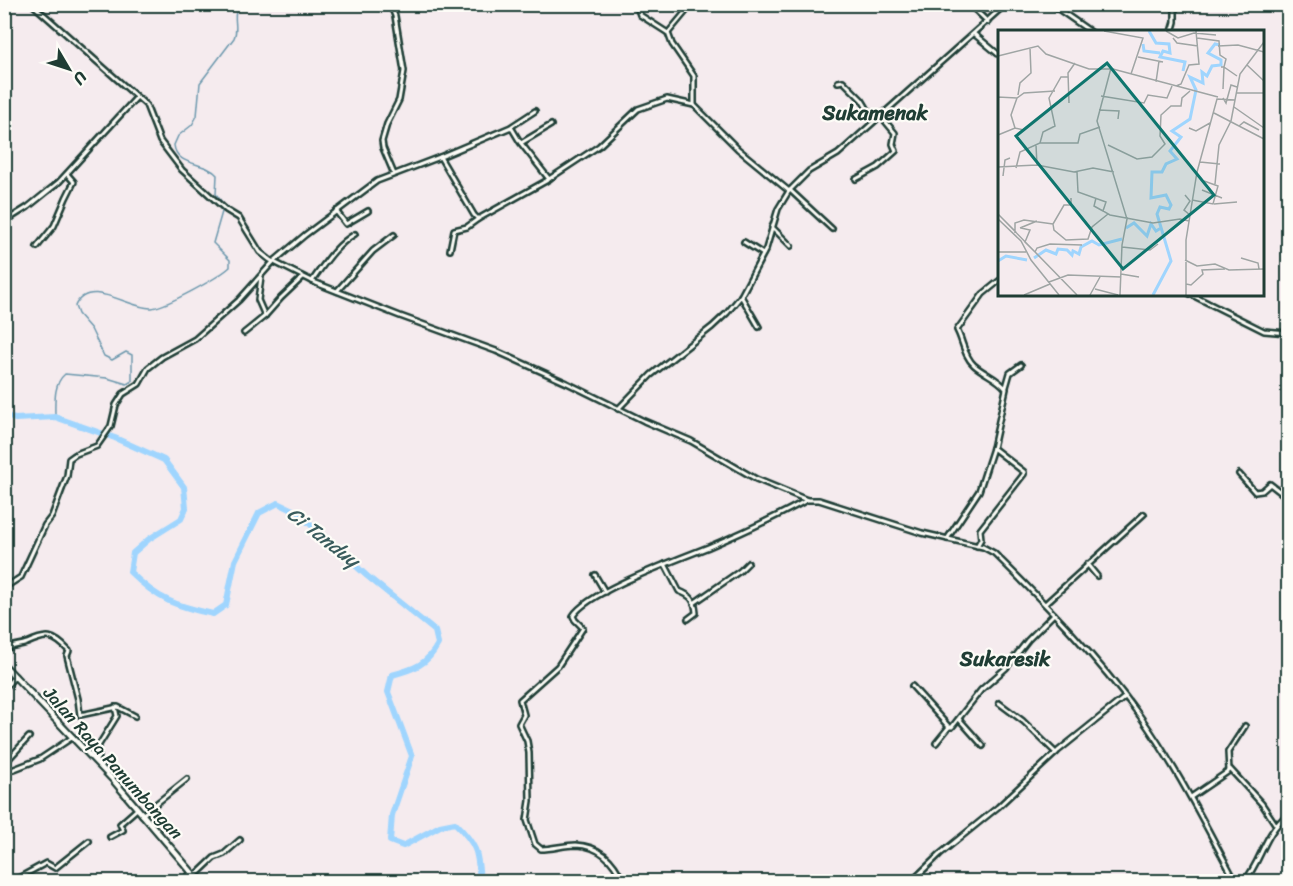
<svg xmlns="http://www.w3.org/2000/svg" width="1293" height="886" font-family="Sriracha,sans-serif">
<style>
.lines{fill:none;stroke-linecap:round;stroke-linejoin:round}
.stream{stroke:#6c98ad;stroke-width:1.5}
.river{stroke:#9fd5fe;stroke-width:6}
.minor-casing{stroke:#1f3d34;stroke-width:8}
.secondary-casing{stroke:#1f3d34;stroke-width:9}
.minor{stroke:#fdfcf7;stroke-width:3}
.secondary{stroke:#fdfcf7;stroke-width:4.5}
.labels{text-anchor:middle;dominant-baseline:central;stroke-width:4.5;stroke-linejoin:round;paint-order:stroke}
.street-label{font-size:18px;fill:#1f3d34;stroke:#fdfcf7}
.water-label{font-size:20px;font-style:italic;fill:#395b5c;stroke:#fdfcf7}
.quarter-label{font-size:21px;font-weight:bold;fill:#1f3d34;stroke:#fdfcf7}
.inset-river{fill:none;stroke:#9fd5fe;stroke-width:3}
.inset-road{fill:none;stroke:#9fa5a4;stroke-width:1.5}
.view{fill:#0f766e;fill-opacity:0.15;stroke:#0f766e;stroke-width:3}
.inset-edge{fill:none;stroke:#1f3d34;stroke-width:3}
</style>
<rect width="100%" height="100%" fill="#f5ebee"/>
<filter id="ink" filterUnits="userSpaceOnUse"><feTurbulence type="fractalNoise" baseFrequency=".0167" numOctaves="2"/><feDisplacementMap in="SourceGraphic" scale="12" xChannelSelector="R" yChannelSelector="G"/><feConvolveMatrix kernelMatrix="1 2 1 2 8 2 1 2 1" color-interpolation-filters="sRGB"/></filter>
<g filter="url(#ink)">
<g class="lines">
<!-- stream -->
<path class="stream" d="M 55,417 C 55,403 53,384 65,374 L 107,378 L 127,384 L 132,381 L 132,355 L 126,352 L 112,360 L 104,356 L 91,329 L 78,314 L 75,306 C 89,276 131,310 152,308 C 167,306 218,278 230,267 L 230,260 L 213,243 L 224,205 L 216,194 L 217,175 C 205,161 176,167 174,145 L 178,136 L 192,125 L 197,116 L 200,83 L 234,38 C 240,26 229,13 242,4"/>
<!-- river -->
<path class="river" d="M 4,415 L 15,419 L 55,417 L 115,438 L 164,460 L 184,487 L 186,508 L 181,519 L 149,539 L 133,553 L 130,572 C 158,600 176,606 213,614 L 226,605 L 235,561 L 259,513 L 278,503 L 297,512 L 367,576 L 435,631 L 438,644 C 427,665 414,669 392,675 L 388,692 L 412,756 L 392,815 L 390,841 L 403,846 L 440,826 L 455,823 C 477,845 478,851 480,882"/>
<defs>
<g id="minor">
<path d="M 32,4 L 146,105 L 160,141 L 182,170 L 226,210 L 239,218 L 260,252 L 270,260 L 316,283 L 400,316 L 496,351 L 567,383 L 644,421 L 691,441 L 756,479 L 807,500 L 819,500 L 922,533 L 983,547 L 994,553 C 1046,604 1097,657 1140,716 C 1177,768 1205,825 1236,882"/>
<path d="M 390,4 L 395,16 L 404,71 L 399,100 L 387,124 L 382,141 L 383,148 L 394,174"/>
<path d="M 636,4 L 640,15 L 668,33"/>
<path d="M 969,4 L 988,22"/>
<path d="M 1051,4 L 1091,32"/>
<path d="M 688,9 L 668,33 L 672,44 L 694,76 L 694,105"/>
<path d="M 1172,32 L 1175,22 L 1175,4"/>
<path d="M 974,34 L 998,54"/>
<path d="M 838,82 L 843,81 L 862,100 L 874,120"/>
<path d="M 512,126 L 535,111"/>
<path d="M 521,143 L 551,125"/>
<path d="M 440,157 L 511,127 L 520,142 L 549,179"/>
<path d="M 856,179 L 878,167 L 896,151 L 893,144 L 895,133 L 880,115"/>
<path d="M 790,190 L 832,229"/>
<path d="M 336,211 L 346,224 L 368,211"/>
<path d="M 4,222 L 28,207 L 59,182 L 136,98"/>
<path d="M 772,227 L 791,246"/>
<path d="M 744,242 L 763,254"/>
<path d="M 37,247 L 54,226 L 66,198 L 74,182 L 67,174"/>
<path d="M 450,250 L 454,230 L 467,227 L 478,219"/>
<path d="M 261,277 L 258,300 L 265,316"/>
<path d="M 312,281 C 325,263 336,245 355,234"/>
<path d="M 337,291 L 373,251 L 394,235"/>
<path d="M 1190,294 L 1264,331 L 1288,333"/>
<path d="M 741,296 L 759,327"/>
<path d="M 244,333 L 265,316 L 281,298 L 303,277"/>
<path d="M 1006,387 L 1010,373 L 1021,365"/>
<path d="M 618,409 L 651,375 L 712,327 L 727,313 L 741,296 L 766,249 L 778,209 L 789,191 L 809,171 L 838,154 L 1006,4"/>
<path d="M 1239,474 L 1255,492 L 1262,491 L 1270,484 L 1288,498"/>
<path d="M 947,539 L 979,491 L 993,448 L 1006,389 C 998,378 984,374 974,365 C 964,356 963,341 957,330 L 983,294 L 999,281"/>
<path d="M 977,546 L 981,539 L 980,530 L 1024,474 L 1024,472 L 993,448"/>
<path d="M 665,564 L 679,591 C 689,595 695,598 696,613 L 688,619"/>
<path d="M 1087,564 L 1097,576"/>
<path d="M 595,575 L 605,592"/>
<path d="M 4,588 L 21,577 L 45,525 L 52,516 L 67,476 L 69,459 L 76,454 L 97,446 L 111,426 L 116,405 L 123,394 L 139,384 L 148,368 L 162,357 L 195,339 L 239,300 L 273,262 L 305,235 L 377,181 L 440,157 L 474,215 L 478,219 L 546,181 L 599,146 L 638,109 L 667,99 L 694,105 L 738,149 L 789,191"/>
<path d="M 694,603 L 740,571 L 748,563"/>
<path d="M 1045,604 L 1144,514"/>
<path d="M 4,650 C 12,645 19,646 27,643 C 47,634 53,634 69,651 L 67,656 L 78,699 L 80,715 L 118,707 L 135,716"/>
<path d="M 912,686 L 949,727 L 952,727 L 981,690 L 1006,668 L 1028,640 L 1054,614"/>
<path d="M 4,689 L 15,676"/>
<path d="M 999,703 L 1023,721 L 1056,753"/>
<path d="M 959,719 L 983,746"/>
<path d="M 936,743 L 949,727"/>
<path d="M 95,761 L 99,756 L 97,748 L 117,716 L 115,707"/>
<path d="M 4,764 L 29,737"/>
<path d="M 1230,769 L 1262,804 L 1276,825"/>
<path d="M 4,773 L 40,759 L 73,737"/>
<path d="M 1191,797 L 1229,771 L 1228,752 L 1245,726"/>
<path d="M 142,815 L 187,779"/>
<path d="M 110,837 L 123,830 L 120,824 L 137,809"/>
<path d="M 195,876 L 214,858 L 224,854 L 240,840"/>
<path d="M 11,882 L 46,863 L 55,868 L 89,841"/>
<path d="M 182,882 L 192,872"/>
<path d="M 623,882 C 614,860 600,846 576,845 C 564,845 553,849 541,849 L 535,844 L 527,820 L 530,801 L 529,753 L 527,741 L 519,724 L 524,715 L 520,700 L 558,666 L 583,628 L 575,620 L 573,616 C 588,591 682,558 711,546 C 744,532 776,517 807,500"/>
<path d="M 911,882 L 940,854 L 998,807 L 1058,751 L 1125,697"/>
<path d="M 1244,882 C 1263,858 1263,835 1288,814"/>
</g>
<path id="secondary" d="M 4,665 L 114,781 L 200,882"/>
</defs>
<!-- minor casing -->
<use href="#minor" class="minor-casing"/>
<!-- secondary casing -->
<use href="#secondary" class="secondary-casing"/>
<!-- minor -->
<use href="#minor" class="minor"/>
<!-- secondary -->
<use href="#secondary" class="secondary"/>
</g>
</g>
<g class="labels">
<!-- street labels -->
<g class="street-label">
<text transform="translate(113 763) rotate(48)">Jalan Raya Panumbangan</text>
</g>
<!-- water labels -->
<g class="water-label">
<text transform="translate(323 537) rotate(38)">Ci Tanduy</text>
</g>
<!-- quarter labels -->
<g class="quarter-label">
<text x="875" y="113">Sukamenak</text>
<text x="1005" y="659">Sukaresik</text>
</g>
</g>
<!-- overview -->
<g transform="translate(998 30)">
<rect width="266" height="266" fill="#f5ebee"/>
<path class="inset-river" d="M 151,1 L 158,13 L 171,14 L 172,23 L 165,21 L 162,27 L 187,32 L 185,41M 145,14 L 146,21 L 162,23M 128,198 L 136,193 L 149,206 L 153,194 L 158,201 L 163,198M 36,228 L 48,220 L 58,224 L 60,219 L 69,220 L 74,225 L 75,221 L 81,224 L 83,217 L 94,211 L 101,215 L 124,209M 0,231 L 8,226 L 29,230M 155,265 L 173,231 L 159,184 L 162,177 L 171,179 L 173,175 L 168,165 L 153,168 L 154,142 L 164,142 L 168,134 L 179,129 L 172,121 L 183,107 L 174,101 L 192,89 L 198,60 L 192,47 L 205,53 L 204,42 L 209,46 L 214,36 L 223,35 L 223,30 L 210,23 L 217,14 L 222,15"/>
<path class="inset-road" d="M 106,1 L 145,8 L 133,44M 168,1 L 180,8 L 196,3 L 218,5M 175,8 L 179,13 L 200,16M 199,8 L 221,11 L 222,25 L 228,29 L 226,37 L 239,46M 220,16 L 240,15 L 266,22M 0,26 L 40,16 L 48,24 L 91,39 L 115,39 L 220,67M 140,27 L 165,32M 249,35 L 266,51M 223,37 L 226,37 L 225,59M 113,38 L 99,91 L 129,189 L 124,215 L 122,265M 158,52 L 161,31M 178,56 L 183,54 L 191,35 L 201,34 L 198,1M 238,63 L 266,63M 20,65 L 22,53 L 33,43 L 32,18M 103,66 L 146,73 L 150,65 L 169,68 L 174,56M 225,68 L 228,73 L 233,55 L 239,57M 0,73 L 0,67 L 19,68 L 26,63 L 57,61M 71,73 L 70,43 L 77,33M 236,77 L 266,98M 101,80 L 121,81 L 120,89M 216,83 L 266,109M 233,91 L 237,70M 241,96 L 246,92 L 261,100M 17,98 L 13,85 L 19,68M 191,98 L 198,101 L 212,93M 0,105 L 17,98 L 26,100M 42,113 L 80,113 L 82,104 L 102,97M 38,115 L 39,135M 110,115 L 139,129 L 154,127 L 167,114 L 162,106 L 163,85 L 173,76 L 183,76 L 184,68 L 192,61M 202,132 L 222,134M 0,137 L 39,135 L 76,142 L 95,138 L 116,142M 18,138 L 22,122 L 42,113 L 45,102 L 57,96 L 51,68 L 63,47 L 70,47M 79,142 L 80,162 L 108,172 L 105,181 L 112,185 L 155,193 L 182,189 L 191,191M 5,146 L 7,130 L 12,128M 217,154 L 221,115 L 233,91M 204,160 L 224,168M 187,165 L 192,171 L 186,180 L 192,185M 73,168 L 73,175 L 66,175 L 55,194 L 56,200 L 68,210 L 90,209 L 94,197 L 110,184M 98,168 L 96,176 L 105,181M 194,170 L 215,174 L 220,156 L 206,151M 216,174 L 239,172M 0,184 L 18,202M 0,184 L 79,265M 0,189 L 23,211 L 33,230 L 61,265M 22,198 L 39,191M 23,198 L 32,200 L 27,212 L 37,222M 17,203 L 17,193 L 26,190 L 55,194M 124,217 L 152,220 L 160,214M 0,222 L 28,222M 37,222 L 39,218 L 52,214 L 84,215M 243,228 L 260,233 L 261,239M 187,230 L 199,236 L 217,234 L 231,240 L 266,239M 123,244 L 141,247M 51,252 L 70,245 L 123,247M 188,254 L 193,255 L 205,244 L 204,240 L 227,239M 97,259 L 120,265M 26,265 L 52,254M 92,265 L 102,247M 188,265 L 188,210 L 199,142 L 219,69 L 237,70 L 242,44 L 266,12"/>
<path class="view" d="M 109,33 L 216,165 L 125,239 L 18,106 Z"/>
<rect width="266" height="266" class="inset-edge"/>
</g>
<!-- margin -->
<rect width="1293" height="886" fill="none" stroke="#fdfcf7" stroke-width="24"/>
<rect x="12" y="12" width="1269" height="862" fill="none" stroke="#1f3d34" stroke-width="2" filter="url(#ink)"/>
<!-- north arrow -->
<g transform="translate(69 69) rotate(129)" stroke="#fdfcf7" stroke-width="4.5" paint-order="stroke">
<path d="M0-4.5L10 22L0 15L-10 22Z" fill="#1f3d34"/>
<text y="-9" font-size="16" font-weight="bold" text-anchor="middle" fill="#1f3d34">U</text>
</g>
</svg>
